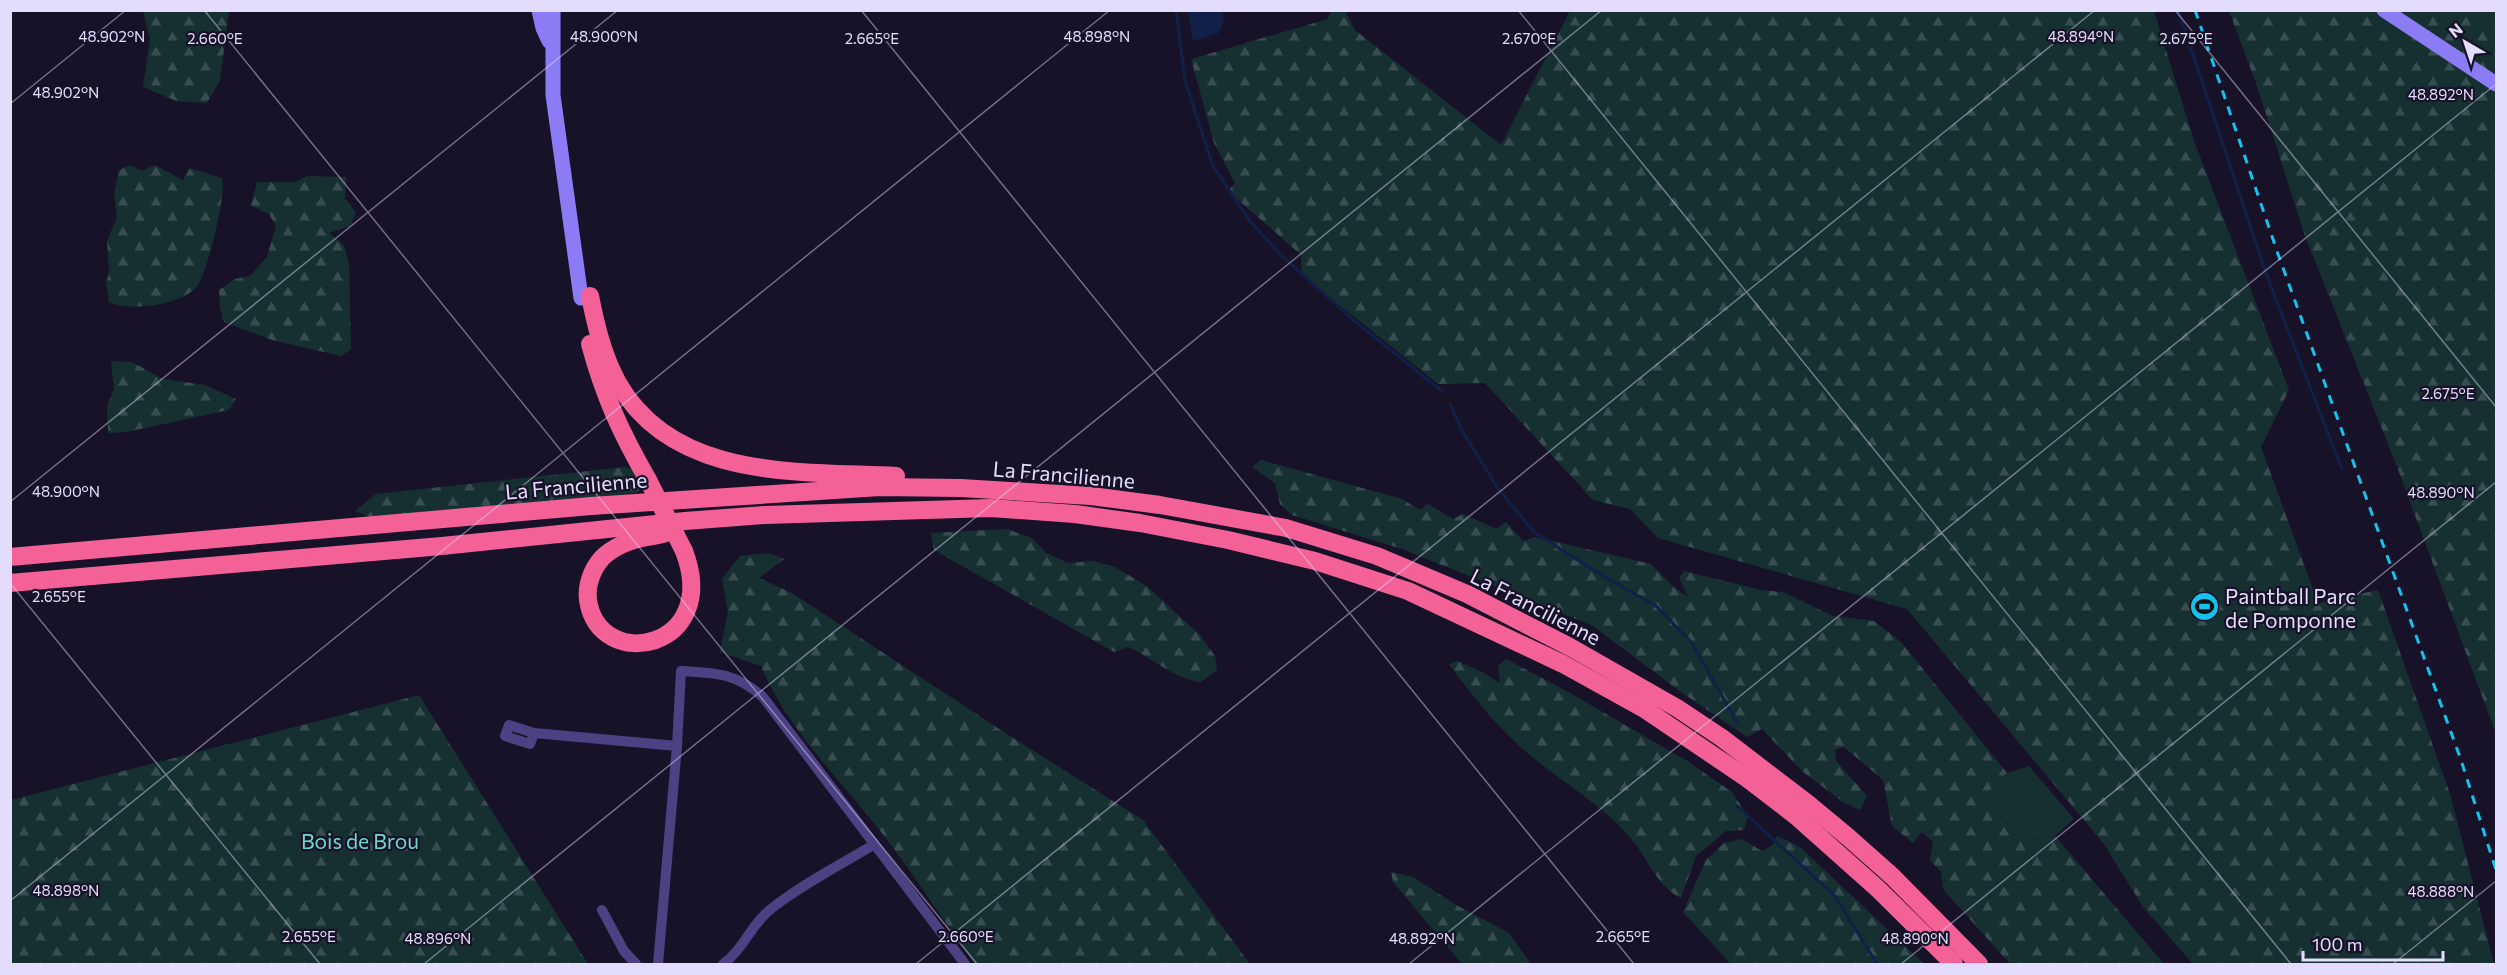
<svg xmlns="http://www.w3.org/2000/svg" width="2507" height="975" font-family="Commissioner,sans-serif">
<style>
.grass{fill:#163032}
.forest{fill:url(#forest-firs)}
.water{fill:#112048}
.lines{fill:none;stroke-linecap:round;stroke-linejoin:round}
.stream{stroke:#112048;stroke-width:3}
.street{stroke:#4b4183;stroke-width:10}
.secondary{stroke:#8b7bf5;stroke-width:15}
.highway{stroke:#f36197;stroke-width:18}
.rail{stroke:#17c1ed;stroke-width:3;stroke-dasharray:9 8;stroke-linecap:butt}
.highway-bridge{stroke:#f36197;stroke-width:18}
.ticks{fill:none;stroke:#e3dcfc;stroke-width:1.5;stroke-opacity:0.45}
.labels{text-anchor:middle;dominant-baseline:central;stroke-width:4.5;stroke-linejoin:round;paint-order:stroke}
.street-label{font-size:21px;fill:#e3dcfc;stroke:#181228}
.poi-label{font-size:21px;fill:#e3dcfc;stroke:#181228;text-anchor:start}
.park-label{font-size:21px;fill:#6dd8c9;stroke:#181228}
.ticks-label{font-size:15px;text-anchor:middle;fill:#e3dcfc;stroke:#181228;stroke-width:4.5;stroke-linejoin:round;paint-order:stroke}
</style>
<defs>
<pattern id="forest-firs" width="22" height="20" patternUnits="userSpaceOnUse" patternTransform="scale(1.5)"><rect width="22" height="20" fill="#163032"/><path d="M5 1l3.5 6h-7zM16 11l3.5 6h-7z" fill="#384d51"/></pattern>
</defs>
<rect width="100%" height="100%" fill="#181228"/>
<!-- grass -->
<path class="grass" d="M 2029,766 L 2074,819 L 2055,836 L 2018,839 L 1984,796 L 2007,773 Z"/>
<!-- forest -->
<g class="forest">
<path d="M 143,11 L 229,11 L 220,80 L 207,103 L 176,101 L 143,87 L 150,39 Z"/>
<path d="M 1331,11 L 1345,11 L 1355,30 L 1501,145 L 1570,11 L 2154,11 L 2194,141 L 2289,390 L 2261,447 L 2318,603 L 2378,590 L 2450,794 L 2494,964 L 2193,964 L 2143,907 L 2104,844 L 1907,609 L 1658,538 L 1630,509 L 1593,500 L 1485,383 L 1438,384 L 1302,275 L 1301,255 L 1228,191 L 1235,183 L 1214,143 L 1191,59 L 1328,19 Z"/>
<path d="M 2229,11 L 2496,11 L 2496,734 L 2396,464 L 2305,236 L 2256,83 Z"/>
<path d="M 130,165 L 142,171 L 155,165 L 183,180 L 190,168 L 222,178 C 226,197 208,270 197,286 C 184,305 127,312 109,302 L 106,283 L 109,272 L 107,241 L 117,217 L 114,194 L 119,170 Z"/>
<path d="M 308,176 L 346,177 L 345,198 L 356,213 L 350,226 L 329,233 L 344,245 L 349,265 L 351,349 L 341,356 L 272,340 L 224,322 L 220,308 L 219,290 L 235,279 L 250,276 L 267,257 L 276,226 L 269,214 L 251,206 L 257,182 L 295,182 Z"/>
<path d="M 111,361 L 132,362 L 163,379 L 205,385 L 236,399 L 229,410 L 126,432 L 108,433 L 107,407 L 114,389 Z"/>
<path d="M 1261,460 L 1402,499 L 1420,510 L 1428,504 L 1453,519 L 1463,514 L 1497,529 L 1506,522 L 1523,541 L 1535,537 L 1651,564 L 1675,588 L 1688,597 L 1679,578 L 1684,571 L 1761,590 L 1783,592 L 1833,616 L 1874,621 L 1901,642 L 2007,773 L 1984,796 L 2018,839 L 2055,836 L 2164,964 L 2010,964 L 1943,889 L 1941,872 L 1930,860 L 1933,842 L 1922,832 L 1913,843 L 1892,826 L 1883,780 L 1844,747 L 1835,750 L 1836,761 L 1867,796 L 1860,810 L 1843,802 L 1803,772 L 1762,729 L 1747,737 L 1678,690 L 1593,626 L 1402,549 L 1292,515 L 1280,504 L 1275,483 L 1252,467 Z"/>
<path d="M 625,467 L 635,470 L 644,487 L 636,493 L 372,518 L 355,511 L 376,494 Z"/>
<path d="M 1007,529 L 1032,538 L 1046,553 L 1068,563 L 1093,561 L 1115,567 L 1147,586 L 1200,635 L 1215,656 L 1217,670 L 1201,682 C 1174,679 1153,658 1128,647 L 1114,652 L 934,550 L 931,533 Z"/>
<path d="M 768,553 L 784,559 L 759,578 L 792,593 L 1010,736 L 1143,820 L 1250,964 L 975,964 C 945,922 916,878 885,837 C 842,781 788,731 761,666 L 720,652 L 728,611 L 722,579 L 740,556 Z"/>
<path d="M 1506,659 L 1570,693 L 1687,761 L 1732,792 L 1748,816 L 1744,830 L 1726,831 L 1696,856 L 1681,898 C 1657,887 1646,855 1629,836 C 1599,802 1559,780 1525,751 C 1496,726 1472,695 1449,664 L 1457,661 L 1484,673 L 1500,683 L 1498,666 Z"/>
<path d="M 419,695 L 588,964 L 11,964 L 11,800 Z"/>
<path d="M 1777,836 L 1800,847 L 1924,964 L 1731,964 L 1683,912 L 1706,860 L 1724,843 L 1742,839 L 1762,851 L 1772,846 Z"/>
<path d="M 1391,872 L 1413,877 L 1456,905 L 1509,933 L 1531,964 L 1462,964 L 1393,882 Z"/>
</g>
<!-- water -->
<path class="water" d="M 1188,11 L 1222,11 L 1224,19 L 1219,33 L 1193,41 Z"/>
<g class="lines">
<!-- stream -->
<g class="stream">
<path d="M 1176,10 L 1185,81 L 1213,166 L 1249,220 L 1281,255 L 1352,319 L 1443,392"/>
<path d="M 2178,10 L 2267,276 L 2342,469"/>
<path d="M 1450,404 L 1464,434 L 1499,490 L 1535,533 L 1603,576 L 1656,606 L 1692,643 L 1738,724"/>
<path d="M 1736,805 L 1835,896 L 1877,964"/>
</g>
<!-- street -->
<g class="street">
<path d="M 534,733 L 530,744 L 505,736 L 509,725 L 534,733 L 677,746"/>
<path d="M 602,910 L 624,951 L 636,964"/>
<path d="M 658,964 L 677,746 L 681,671 C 716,673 736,673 763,697 L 965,964"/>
<path d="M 723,964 C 744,949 751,924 771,909 C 799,886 842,864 873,845"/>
</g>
<!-- secondary -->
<g class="secondary">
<path d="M 539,10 L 543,28 L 549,41"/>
<path d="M 553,10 L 553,95 L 581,298"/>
<path d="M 2384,10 L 2496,84"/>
</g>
<!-- highway -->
<g class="highway">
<path d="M 590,296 C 596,326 603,356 618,383 C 674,481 800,471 896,476"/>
<path d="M 590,344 C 604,396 621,433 648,480"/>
<path d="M 669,532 C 662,535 654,536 647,537 C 631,540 614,546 602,558 C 592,569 586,586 588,600 C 599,674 722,650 684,551"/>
<path d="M 10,557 L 591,506 L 880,487 L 961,488 L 1091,496 L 1160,505 L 1286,528 L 1377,556 L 1467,594 L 1570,647 L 1677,708 L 1722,738 L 1807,803 L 1848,837 L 1892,876 L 1979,964"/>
<path d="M 10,583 L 442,546 L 685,521 L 765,515 L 991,508 L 1075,514 L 1140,523 L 1228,540 L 1315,561 L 1408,591 L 1563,664 L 1646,710 L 1748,779 L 1796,816 L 1878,889 L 1954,964"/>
</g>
<!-- rail -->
<path class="rail" d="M 2195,10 L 2278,254 L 2461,760 L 2496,870"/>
<!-- highway-bridge -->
<path class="highway-bridge" d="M 648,480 L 684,551"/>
</g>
<!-- ticks -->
<path class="ticks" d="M 204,10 L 977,964M 861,10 L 1634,964M 1518,10 L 2291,964M 2175,10 L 2496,407M 10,104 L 126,10M 10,502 L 618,10M 10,583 L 320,964M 10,901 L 1110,10M 424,964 L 1602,10M 916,964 L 2095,10M 1409,964 L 2496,84M 1901,964 L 2496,482M 2393,964 L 2496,881"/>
<!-- icons -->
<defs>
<symbol id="stadium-disc" viewBox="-11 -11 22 22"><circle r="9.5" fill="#17c1ed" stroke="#181228"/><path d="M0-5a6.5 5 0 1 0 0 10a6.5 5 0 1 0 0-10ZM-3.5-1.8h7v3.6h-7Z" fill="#111"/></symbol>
</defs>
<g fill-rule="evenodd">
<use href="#stadium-disc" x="2188" y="590" width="33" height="33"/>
</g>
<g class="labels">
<!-- street labels -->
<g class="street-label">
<text transform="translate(1064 474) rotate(5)">La Francilienne</text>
<text transform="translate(576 485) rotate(-5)">La Francilienne</text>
<text transform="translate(1536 606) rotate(27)">La Francilienne</text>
</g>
<!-- poi labels -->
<g class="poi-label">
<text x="2225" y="595">Paintball Parc<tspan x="2225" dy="24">de Pomponne</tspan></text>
</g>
<!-- park labels -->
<g class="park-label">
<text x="360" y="840">Bois de Brou</text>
</g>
</g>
<g class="ticks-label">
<text x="112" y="42">48.902°N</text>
<text x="604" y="42">48.900°N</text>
<text x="1097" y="42">48.898°N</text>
<text x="2081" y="42">48.894°N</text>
<text x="215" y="44">2.660°E</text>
<text x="872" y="44">2.665°E</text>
<text x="1529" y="44">2.670°E</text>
<text x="2186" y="44">2.675°E</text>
<text x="66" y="98">48.902°N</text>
<text x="2441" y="100">48.892°N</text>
<text x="2448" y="399">2.675°E</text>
<text x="66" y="497">48.900°N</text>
<text x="2441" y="498">48.890°N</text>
<text x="59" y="602">2.655°E</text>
<text x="66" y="896">48.898°N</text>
<text x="2441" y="897">48.888°N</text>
<text x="309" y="942">2.655°E</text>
<text x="966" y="942">2.660°E</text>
<text x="1623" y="942">2.665°E</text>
<text x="438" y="944">48.896°N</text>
<text x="1422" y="944">48.892°N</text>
<text x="1915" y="944">48.890°N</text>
</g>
<!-- border -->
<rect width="2507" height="975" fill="none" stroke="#e3dcfc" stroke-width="24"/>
<!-- north arrow -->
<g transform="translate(2465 42) rotate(321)" stroke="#181228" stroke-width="4.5" paint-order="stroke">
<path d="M0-4.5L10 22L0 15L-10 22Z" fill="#e3dcfc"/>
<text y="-9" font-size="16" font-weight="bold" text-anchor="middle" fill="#e3dcfc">N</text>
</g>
<!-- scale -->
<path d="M2303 951v9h140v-9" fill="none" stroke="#e3dcfc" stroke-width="3"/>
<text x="2312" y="951" font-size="18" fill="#e3dcfc" stroke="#181228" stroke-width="4.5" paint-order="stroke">100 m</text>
</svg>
